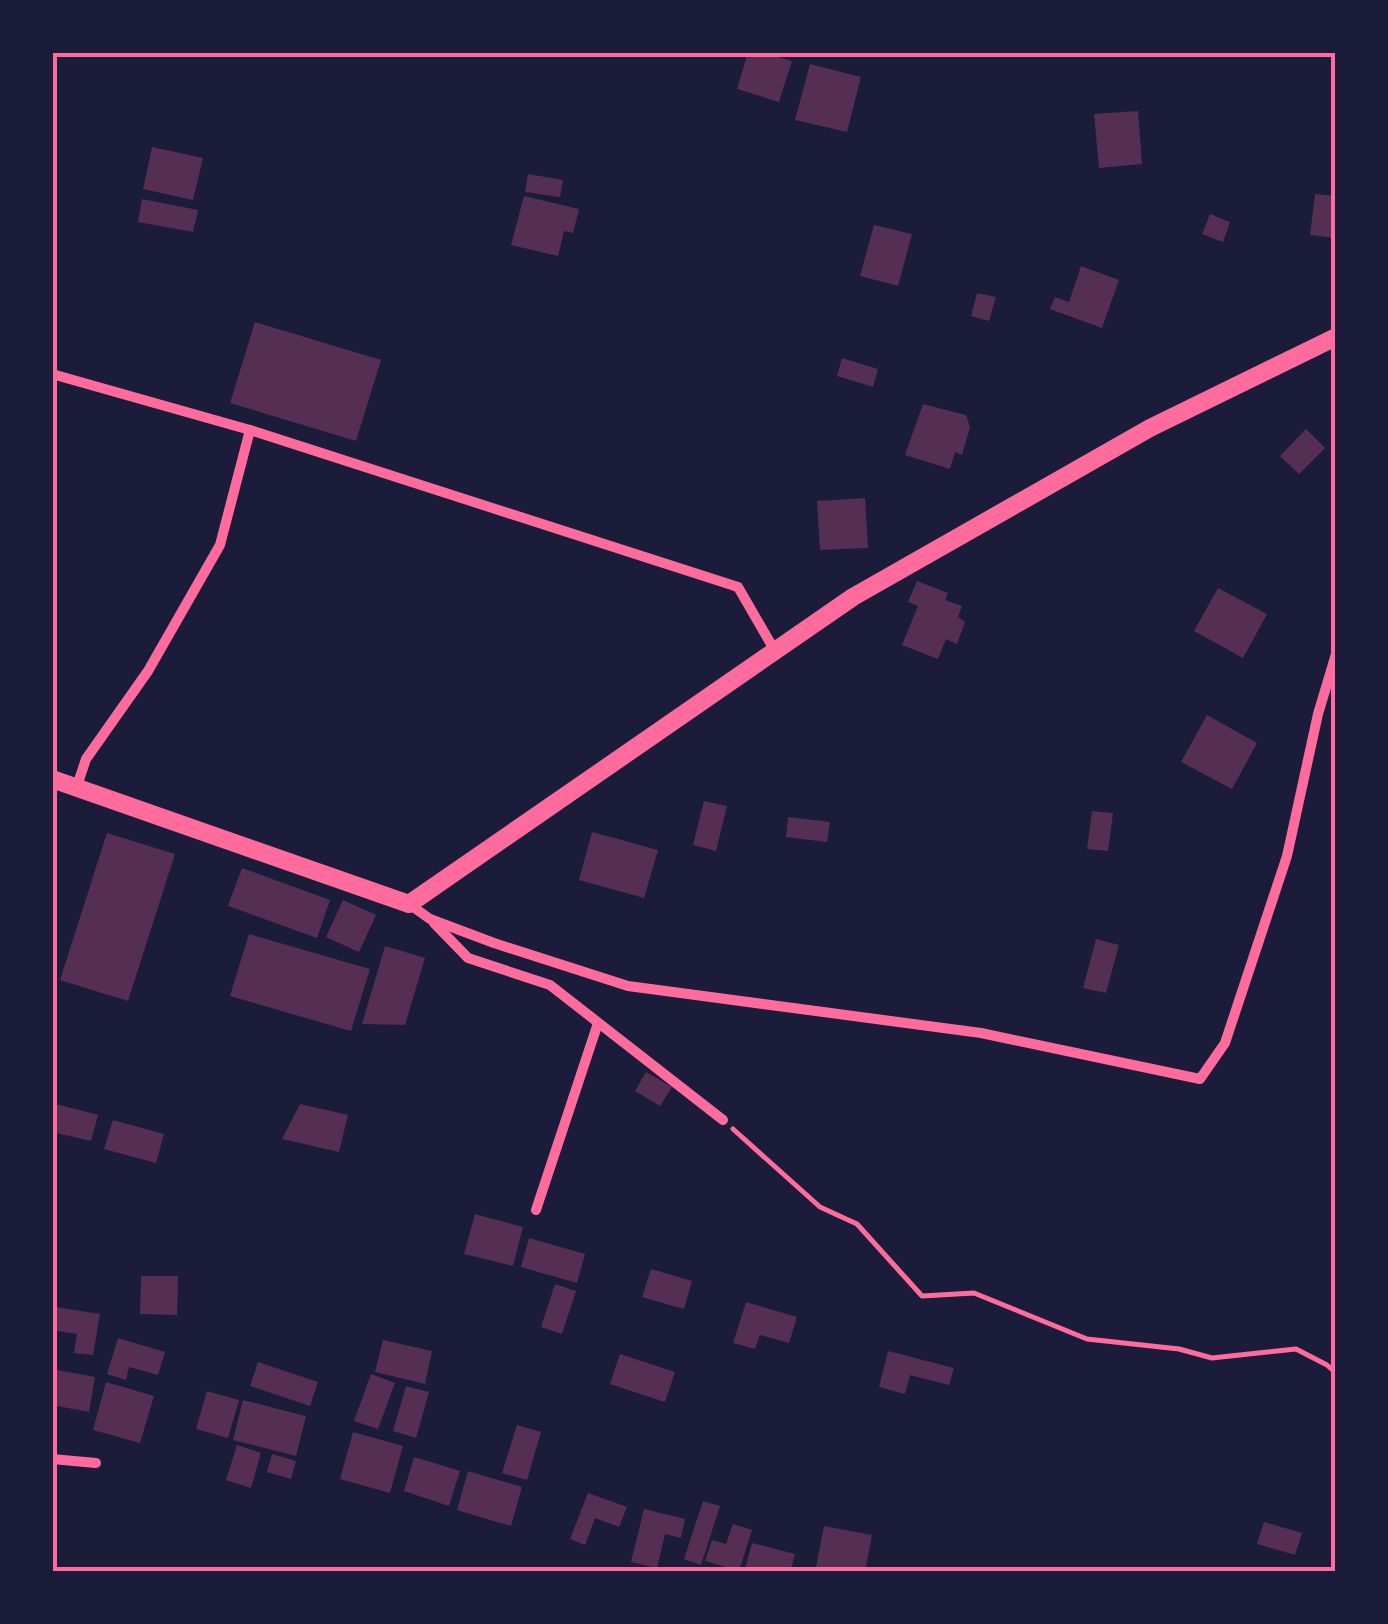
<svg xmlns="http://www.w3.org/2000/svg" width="1388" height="1624" font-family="Jost,sans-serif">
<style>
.building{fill:#542f53}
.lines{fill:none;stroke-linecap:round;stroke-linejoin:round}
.path{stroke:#ff6b9d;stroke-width:5}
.minor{stroke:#ff6b9d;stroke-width:10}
.tertiary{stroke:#ff6b9d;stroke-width:18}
.neatline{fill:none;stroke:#ff6b9d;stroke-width:4}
</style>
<rect width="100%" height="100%" fill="#1b1b3a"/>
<!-- building -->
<g class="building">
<path d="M 748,52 L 762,52 L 792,61 L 779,102 L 737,89 Z"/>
<path d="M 810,64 L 861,77 L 847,132 L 795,120 Z"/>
<path d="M 1138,111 L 1142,164 L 1099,168 L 1094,114 Z"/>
<path d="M 152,147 L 203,158 L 193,200 L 143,189 Z"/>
<path d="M 528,174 L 563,180 L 560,197 L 525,192 Z"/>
<path d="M 1315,194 L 1336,196 L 1336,238 L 1310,235 Z"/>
<path d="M 524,196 L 579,209 L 573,233 L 564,231 L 558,256 L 511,245 Z"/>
<path d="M 142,199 L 198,210 L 193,232 L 138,222 Z"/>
<path d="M 1210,214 L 1230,222 L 1223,242 L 1202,234 Z"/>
<path d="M 874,225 L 912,234 L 898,286 L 860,276 Z"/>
<path d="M 1081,266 L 1119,280 L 1102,328 L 1050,309 L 1055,297 L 1069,302 Z"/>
<path d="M 977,293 L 996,297 L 989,321 L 971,316 Z"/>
<path d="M 255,322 L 381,360 L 356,441 L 230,403 Z"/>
<path d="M 842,358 L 878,369 L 873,387 L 837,376 Z"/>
<path d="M 923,404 L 966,415 L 970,427 L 962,455 L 955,452 L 950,469 L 905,455 Z"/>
<path d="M 1306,429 L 1325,448 L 1299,474 L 1280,456 Z"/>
<path d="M 865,498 L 868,548 L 820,550 L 817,501 Z"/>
<path d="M 917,581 L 948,593 L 945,600 L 962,606 L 958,617 L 965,622 L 957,644 L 946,639 L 938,659 L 902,645 L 918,606 L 908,602 Z"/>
<path d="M 1218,588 L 1267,614 L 1243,658 L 1194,631 Z"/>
<path d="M 1207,715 L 1257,743 L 1232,789 L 1181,762 Z"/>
<path d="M 704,801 L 727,806 L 716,851 L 693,845 Z"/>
<path d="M 1092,811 L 1113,813 L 1108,851 L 1087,849 Z"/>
<path d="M 788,817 L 830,822 L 827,842 L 786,837 Z"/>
<path d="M 592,832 L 658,850 L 644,898 L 579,880 Z"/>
<path d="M 107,833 L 175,854 L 128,1001 L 60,980 Z"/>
<path d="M 242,868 L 330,900 L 317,938 L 228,906 Z"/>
<path d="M 343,900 L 376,915 L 359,952 L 326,937 Z"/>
<path d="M 249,934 L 370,969 L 351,1031 L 230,996 Z"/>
<path d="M 1096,939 L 1119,945 L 1106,993 L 1083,988 Z"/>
<path d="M 385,946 L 425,958 L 405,1025 L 362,1024 Z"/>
<path d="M 646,1072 L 672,1087 L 660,1106 L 635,1091 Z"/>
<path d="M 52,1103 L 98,1115 L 91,1141 L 52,1132 Z"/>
<path d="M 300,1104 L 348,1115 L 339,1152 L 282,1139 Z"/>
<path d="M 113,1120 L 164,1134 L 156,1163 L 104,1149 Z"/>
<path d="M 475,1214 L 523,1227 L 513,1266 L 464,1254 Z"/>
<path d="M 529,1238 L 585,1254 L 577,1283 L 521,1267 Z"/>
<path d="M 651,1269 L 692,1281 L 684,1309 L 642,1297 Z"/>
<path d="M 141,1276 L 178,1276 L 177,1315 L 140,1314 Z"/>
<path d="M 555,1284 L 576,1291 L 562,1334 L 541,1327 Z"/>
<path d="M 746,1302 L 797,1317 L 789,1343 L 760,1335 L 755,1349 L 733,1343 Z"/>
<path d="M 56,1307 L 100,1314 L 93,1355 L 74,1353 L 77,1334 L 52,1330 Z"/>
<path d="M 118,1338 L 165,1352 L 158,1375 L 129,1367 L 126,1380 L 107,1374 Z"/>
<path d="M 383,1340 L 432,1351 L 425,1384 L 375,1372 Z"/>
<path d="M 888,1351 L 954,1368 L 949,1385 L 910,1375 L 905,1394 L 879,1387 Z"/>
<path d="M 620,1354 L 675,1372 L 665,1402 L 610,1384 Z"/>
<path d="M 258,1362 L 318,1382 L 310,1406 L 250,1386 Z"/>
<path d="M 52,1369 L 95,1377 L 89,1412 L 52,1405 Z"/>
<path d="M 371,1374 L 395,1383 L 378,1429 L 354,1421 Z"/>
<path d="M 106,1382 L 154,1396 L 140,1443 L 93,1430 Z"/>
<path d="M 406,1386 L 429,1392 L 416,1438 L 393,1431 Z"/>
<path d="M 207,1391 L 239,1400 L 228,1438 L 196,1429 Z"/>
<path d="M 243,1400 L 306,1416 L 296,1456 L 233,1440 Z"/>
<path d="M 517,1425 L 541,1432 L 527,1480 L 502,1473 Z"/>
<path d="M 353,1432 L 403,1446 L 390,1493 L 340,1479 Z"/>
<path d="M 237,1445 L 261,1453 L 251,1488 L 226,1480 Z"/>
<path d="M 272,1454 L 296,1461 L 291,1479 L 267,1472 Z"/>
<path d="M 414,1457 L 460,1471 L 449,1506 L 404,1491 Z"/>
<path d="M 468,1471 L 522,1487 L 511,1526 L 457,1510 Z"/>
<path d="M 588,1493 L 627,1507 L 619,1527 L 595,1518 L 585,1545 L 570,1539 Z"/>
<path d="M 703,1501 L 720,1506 L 701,1565 L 684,1559 Z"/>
<path d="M 644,1509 L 685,1519 L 681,1538 L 665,1534 L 657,1568 L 631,1562 Z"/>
<path d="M 1264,1522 L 1302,1533 L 1295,1555 L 1257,1544 Z"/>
<path d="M 733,1524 L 752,1530 L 739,1571 L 705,1561 L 712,1540 L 726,1544 Z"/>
<path d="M 824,1526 L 872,1535 L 865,1572 L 839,1572 L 816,1567 Z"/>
<path d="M 752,1543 L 795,1554 L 790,1572 L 744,1572 Z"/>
</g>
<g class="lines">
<!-- path -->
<path class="path" d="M 733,1129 L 820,1207 L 857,1224 L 922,1296 L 974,1293 L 1087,1339 L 1179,1349 L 1212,1358 L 1296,1349 L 1327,1365 L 1336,1373"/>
<!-- minor -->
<g class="minor">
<path d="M 52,374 L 250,430 L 738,587 L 775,651"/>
<path d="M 77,786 L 86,759 L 148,671 L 220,545 L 250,430"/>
<path d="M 409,904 L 430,919 L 494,943 L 628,986 L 981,1033 L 1200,1079 L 1225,1043 L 1287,856 L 1318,714 L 1336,654"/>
<path d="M 434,923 L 468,958 L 550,985 L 723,1120"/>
<path d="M 536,1210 L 598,1023"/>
<path d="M 52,1459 L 96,1463"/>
</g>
<!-- tertiary -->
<path class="tertiary" d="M 52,779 L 409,904 L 853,597 L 1150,428 L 1336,337"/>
</g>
<!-- border -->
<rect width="1388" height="1624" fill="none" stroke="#1b1b3a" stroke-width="110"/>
<rect x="55" y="55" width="1278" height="1514" class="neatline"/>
</svg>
